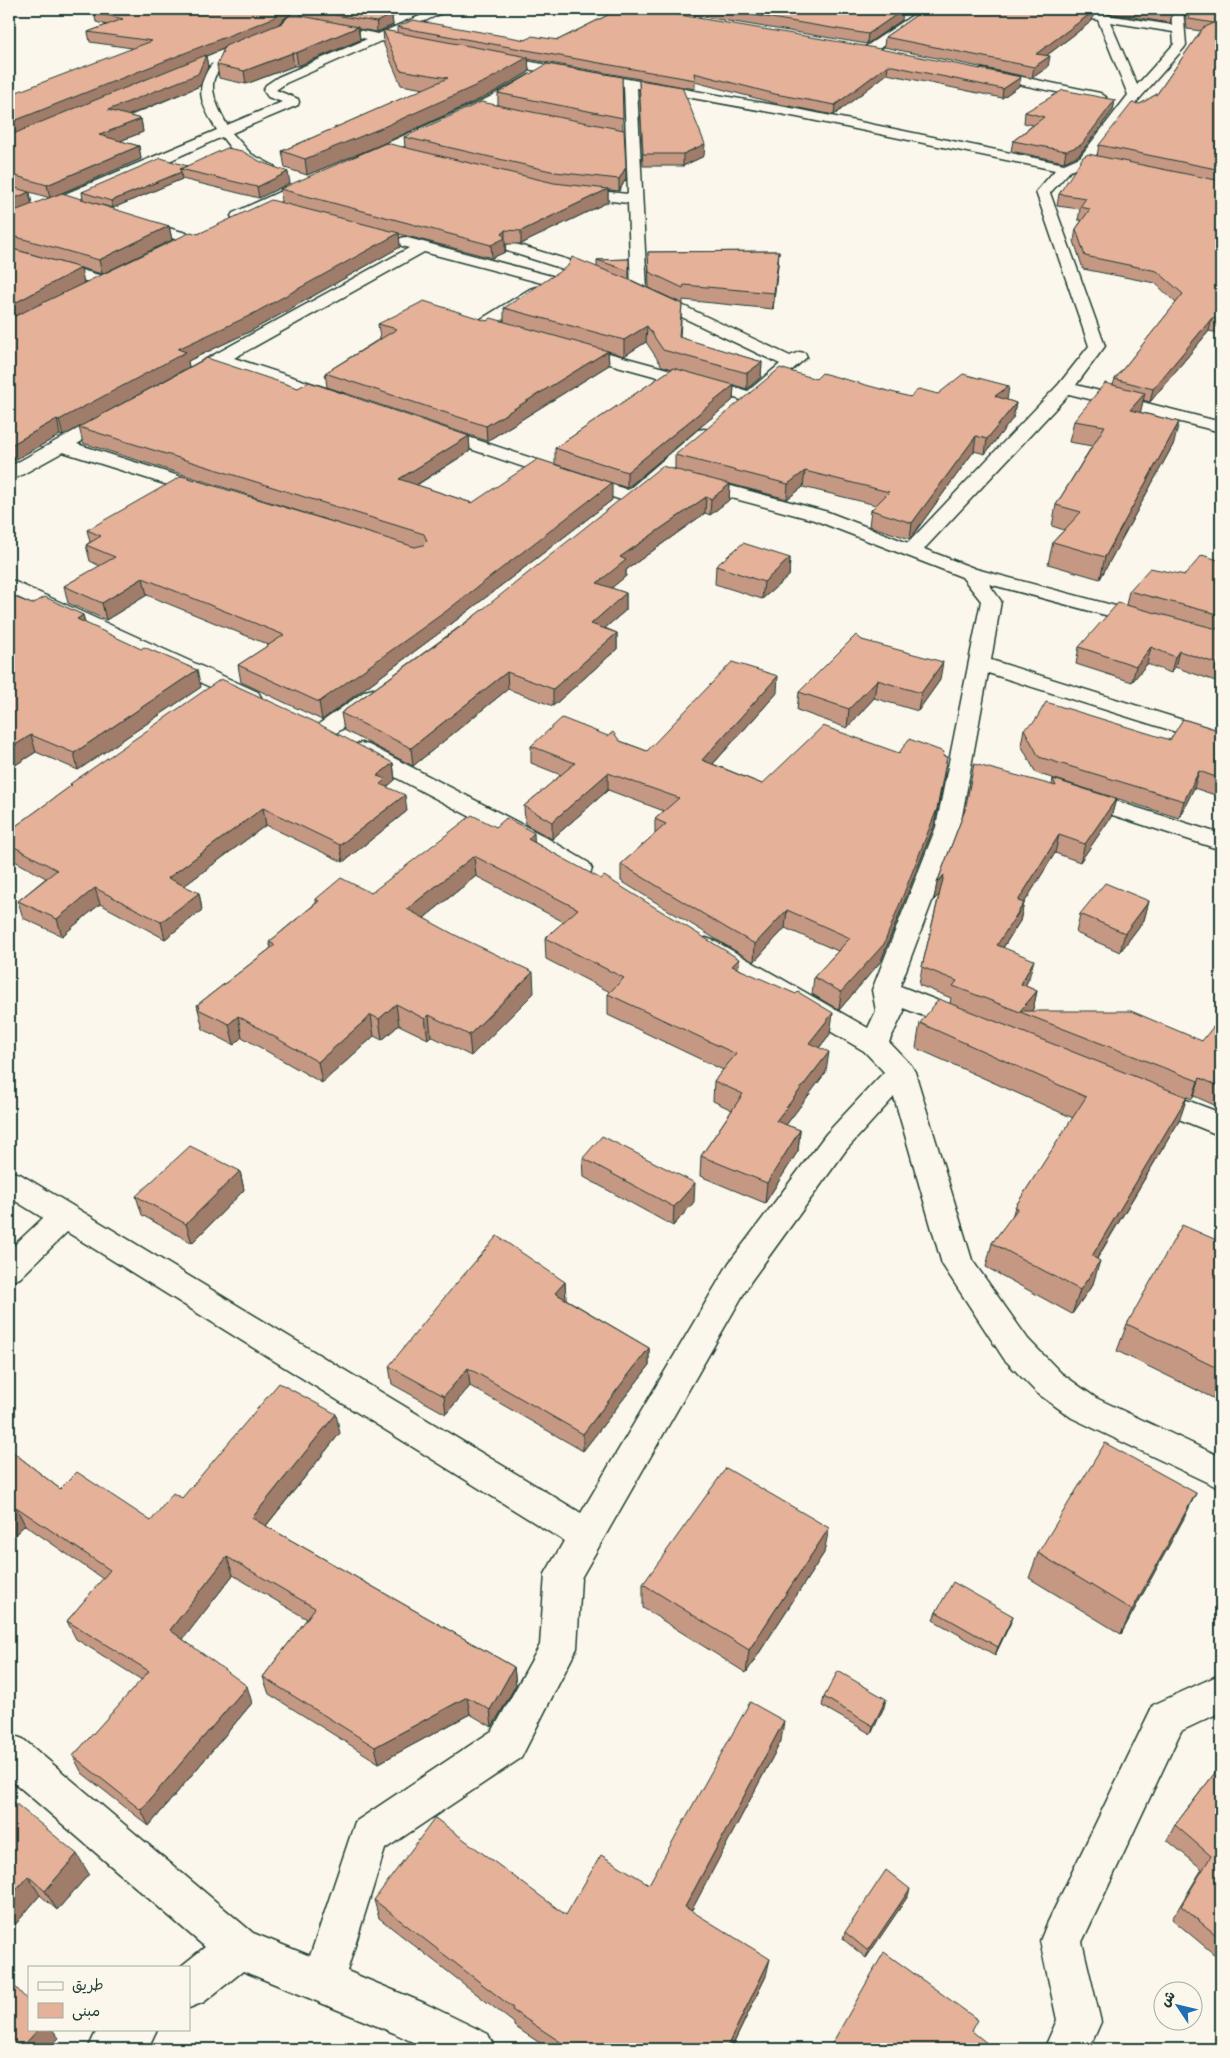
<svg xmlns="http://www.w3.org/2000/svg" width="1230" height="2058" font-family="'Gochi Hand','Playpen Sans Arabic',sans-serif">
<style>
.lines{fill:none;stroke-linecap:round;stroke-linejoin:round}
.minor-casing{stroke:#1f3d34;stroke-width:3}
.minor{fill:#fbf7ec;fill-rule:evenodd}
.wall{fill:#c59884;stroke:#1f3d34;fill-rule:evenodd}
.shaded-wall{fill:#a07c6b;stroke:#1f3d34}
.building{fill:#e5b199;stroke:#1f3d34}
</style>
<rect width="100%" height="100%" fill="#fbf7ec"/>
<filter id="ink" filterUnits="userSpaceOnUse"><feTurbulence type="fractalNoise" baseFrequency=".02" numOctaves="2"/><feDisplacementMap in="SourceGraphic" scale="10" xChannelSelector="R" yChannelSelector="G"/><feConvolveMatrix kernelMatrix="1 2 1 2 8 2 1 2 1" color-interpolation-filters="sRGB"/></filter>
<g filter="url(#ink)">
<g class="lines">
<defs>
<g id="minor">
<path d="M 297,9 L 312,9 L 283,34 L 225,57 L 225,64 C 223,67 219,70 217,73 C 206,88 220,111 227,125 L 282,102 L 268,97 L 263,90 L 266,85 L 278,77 L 367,39 L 318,29 L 316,27 L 318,25 L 322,23 L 378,34 L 436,9 L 451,9 L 392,36 L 424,42 L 426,45 L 424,48 L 420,49 L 381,41 L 286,83 L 276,90 L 298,99 L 299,102 L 298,105 L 232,133 L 251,154 L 274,166 L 276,169 L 274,172 C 253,177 233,152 222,137 C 197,148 62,212 46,208 L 44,205 L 46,202 L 217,130 C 201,105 193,87 213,63 L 177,80 L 169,80 L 167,77 L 169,74 L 215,52 L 275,30 Z"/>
<path d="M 922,9 L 935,9 L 873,53 L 865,53 L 863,50 L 865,47 Z"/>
<path d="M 1043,9 L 1070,9 L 1095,13 L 1093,9 L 1105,9 L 1107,15 L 1172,25 L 1171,9 L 1183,9 L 1186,45 L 1184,48 L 1133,106 L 1090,163 L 1070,171 L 1050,193 L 1105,346 L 1076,385 L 1221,422 L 1221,432 L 1069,394 L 924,549 L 976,569 L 1221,634 L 1221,646 L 989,584 L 1001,601 L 991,660 L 1221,732 L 1221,746 L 988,673 L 960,827 L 900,986 L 977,1016 L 981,1023 L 977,1030 L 967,1033 L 903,1008 L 904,1011 L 889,1042 L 911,1065 L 915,1072 L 972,1260 L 1028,1339 L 1061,1373 L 1096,1398 L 1221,1457 L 1221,1489 L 1072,1418 L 1037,1393 L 1004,1359 L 942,1264 L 894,1097 L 846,1150 L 751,1281 L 581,1578 L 577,1648 L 521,1758 L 385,1849 L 347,1971 L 424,2003 L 488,2034 L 495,2049 L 427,2049 L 394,2033 L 243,1971 L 204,2002 L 189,2008 L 189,1967 L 180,1967 L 205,1947 L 9,1778 L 9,1734 L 23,1739 L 253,1933 L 310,1956 L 355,1822 L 493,1730 L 540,1645 L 545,1574 L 564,1541 L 67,1232 L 20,1278 L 9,1282 L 9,1250 L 43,1218 L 9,1197 L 9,1171 L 20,1174 L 581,1513 L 729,1263 L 826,1134 L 884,1072 L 864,1051 L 697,953 L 693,947 L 697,941 L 706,938 L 715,941 L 868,1028 L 876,1011 L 872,990 L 936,827 L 981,601 L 962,577 L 814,520 L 687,486 L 685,482 L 687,478 L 694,476 L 828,512 L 908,543 L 1059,384 L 1089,346 L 1036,192 L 1055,170 L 797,117 L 637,88 L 647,291 L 654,292 L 790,356 L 799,352 L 805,353 L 807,357 L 761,397 L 749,402 L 566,352 L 564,348 L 566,344 L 572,343 L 748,391 L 780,364 L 642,298 L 640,295 L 633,294 L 631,291 L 628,203 L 570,196 L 565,195 L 563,192 L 565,189 L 570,188 L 628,194 L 624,86 L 492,63 L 486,59 L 492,55 L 797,109 L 1064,164 L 1080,157 L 1128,95 L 1098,20 L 1049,12 ZM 1110,22 L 1173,32 L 1174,44 L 1137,85 Z"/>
<path d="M 983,69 L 1100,93 L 1106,97 L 1100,101 L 979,76 L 977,73 L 979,70 Z"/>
<path d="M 529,75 L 535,79 L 533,82 L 498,104 L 366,163 L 361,164 L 354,160 L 356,157 L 488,98 Z"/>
<path d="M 314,176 L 319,177 L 321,180 L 319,183 L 243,219 L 233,219 L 231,216 L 233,213 Z"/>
<path d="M 136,219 L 197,236 L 200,239 L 197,242 L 192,244 L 131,226 L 129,223 L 131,220 Z"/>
<path d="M 404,237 L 559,278 L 561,281 L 559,284 L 553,286 L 424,252 L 234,358 L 344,394 L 347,398 L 344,402 L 338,403 L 332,402 L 221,365 C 209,372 192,386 177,383 L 174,379 L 177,375 L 409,248 L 399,245 L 396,242 L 399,239 Z"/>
<path d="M 512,243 L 582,264 L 610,274 L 612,277 L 610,280 L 604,282 L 507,251 L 504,248 L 507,245 Z"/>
<path d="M 9,249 L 109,278 L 111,281 L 109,284 L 103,286 L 9,259 Z"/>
<path d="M 536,287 L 542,289 L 544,292 L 542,295 L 490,327 L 478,327 L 476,324 L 478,321 L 530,289 Z"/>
<path d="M 114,411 L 120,412 L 123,416 L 120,420 L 77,444 L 217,488 L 220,492 L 217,496 L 210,498 L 203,496 L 63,452 L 16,478 L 9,480 L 9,467 L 108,412 Z"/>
<path d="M 435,426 L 628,490 L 698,430 L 704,429 L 710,430 L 713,434 L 637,501 L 630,503 L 429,435 L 426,431 L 429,427 Z"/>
<path d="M 9,579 L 258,692 L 261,697 L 258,702 L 250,704 L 242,702 L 9,593 Z"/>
<path d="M 373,689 L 381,691 L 384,696 L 381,701 L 332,736 L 324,738 L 316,736 L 313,731 L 316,726 L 365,691 Z"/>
<path d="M 361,743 L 369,745 L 542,835 L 589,863 L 592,869 L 589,875 L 580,877 L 571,875 L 524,845 L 353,755 L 349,750 L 353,745 Z"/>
<path d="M 1077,789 L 1221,834 L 1221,850 L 1069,801 L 1065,796 L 1069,791 Z"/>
<path d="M 1149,1086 L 1221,1113 L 1221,1136 L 1139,1103 L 1135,1096 L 1139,1089 Z"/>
<path d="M 1221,1674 L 1221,1712 L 1181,1731 L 1082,1942 L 1101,2022 L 1089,2049 L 1044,2049 L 1057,2020 L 1040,1941 L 1046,1926 L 1153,1705 Z"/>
<path d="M 100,2029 L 157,2029 L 150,2044 L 144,2049 L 88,2049 L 95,2034 Z"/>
</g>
</defs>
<!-- minor casing -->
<use href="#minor" class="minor-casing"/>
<!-- minor -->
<use href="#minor" class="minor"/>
</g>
<!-- wall -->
<g class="wall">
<path d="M 103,9 L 295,9 L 278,25 L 301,16 L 300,9 L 392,17 L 393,25 L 377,32 L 359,29 L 360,40 L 298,66 L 294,66 L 246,84 L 219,78 L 217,65 L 224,49 L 206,56 L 208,67 L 200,86 L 129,116 L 141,119 L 143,132 L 120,141 L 139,146 L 141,159 L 50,198 L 169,226 L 172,240 L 102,274 L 9,248 L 9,136 L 132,48 L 90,42 L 88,32 L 107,25 L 96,22 L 94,12 ZM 30,192 L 50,198 L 32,205 Z"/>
<path d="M 620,9 L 1019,86 L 1002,98 L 887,74 L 834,115 L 774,103 L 695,82 L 695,89 L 528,59 L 529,72 L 487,96 L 380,145 L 307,175 L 285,168 L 282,151 L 424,89 L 401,85 L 384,45 L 383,30 L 397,33 L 397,27 L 526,40 L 558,40 Z"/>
<path d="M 656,9 L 897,9 L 902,20 L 867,44 Z"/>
<path d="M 898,9 L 919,9 L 915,11 Z"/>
<path d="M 925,9 L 1092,9 L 1092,21 L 1046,56 L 1048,67 L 1032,78 L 884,47 L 885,37 Z"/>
<path d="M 1106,9 L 1172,9 L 1172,13 L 1170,23 L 1108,13 Z"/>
<path d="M 1185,9 L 1221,9 L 1221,329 L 1218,333 L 1209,331 L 1150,402 L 1143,400 L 1140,413 L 1174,443 L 1100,579 L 1048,564 L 1053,542 L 1064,530 L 1052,526 L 1056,505 L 1092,446 L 1069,442 L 1074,421 L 1113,385 L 1115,379 L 1176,303 L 1155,283 L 1083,269 L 1074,241 L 1076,229 L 1082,220 L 1078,220 L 1080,209 L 1057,206 L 1059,194 L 1097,156 L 1099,145 L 1140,104 L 1157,94 L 1201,31 L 1187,29 Z"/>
<path d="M 622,77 L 623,130 L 626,179 L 619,191 L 608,190 L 608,202 L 521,244 L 506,244 L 505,252 L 492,258 L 399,234 L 400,247 L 251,331 L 188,361 L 189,367 L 63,436 L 60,435 L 9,463 L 9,248 L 84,283 L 69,290 L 198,234 L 281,202 L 280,189 L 405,147 L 404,137 L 498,105 L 498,93 Z"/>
<path d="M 639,80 L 704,156 L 683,166 L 643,166 Z"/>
<path d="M 1115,100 L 1113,110 L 1079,155 L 1064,162 L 1011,151 L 1013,141 L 1033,125 L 1024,123 L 1025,112 Z"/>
<path d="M 187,166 L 290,183 L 259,198 L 182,179 L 113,208 L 83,200 L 82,192 Z"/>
<path d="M 779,251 L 773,309 L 683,300 L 683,304 L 649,288 L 648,252 Z"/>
<path d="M 629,259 L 629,279 L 682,304 L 680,338 L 762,362 L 761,377 L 747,389 L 734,385 L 733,400 L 627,488 L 555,464 L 555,448 L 672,369 L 662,366 L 646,342 L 624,356 L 608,351 L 609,365 L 487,441 L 327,387 L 325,373 L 381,338 L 380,338 L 378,324 L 487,321 L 504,322 L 504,308 L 597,267 L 597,260 Z"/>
<path d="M 816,379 L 910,397 L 938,394 L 1007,400 L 1016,403 L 1013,418 L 985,454 L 974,451 L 910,539 L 869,526 L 871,510 L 876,505 L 803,487 L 787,499 L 730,484 L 729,500 L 710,515 L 705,513 L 626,570 L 626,576 L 611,588 L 626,593 L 626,610 L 605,628 L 617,633 L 617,649 L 553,706 L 508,689 L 413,766 L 344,730 L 341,713 L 675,470 L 675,455 Z"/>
<path d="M 298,388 L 469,436 L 470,451 L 417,485 L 472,503 L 612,500 L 446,628 L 322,720 L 241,682 L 238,665 L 269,645 L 147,595 L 106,620 L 68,603 L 64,586 L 100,566 L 90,561 L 86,545 L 90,542 L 87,530 L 368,533 L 83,443 L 79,427 Z"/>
<path d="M 790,558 L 789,576 L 762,599 L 715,584 L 716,566 Z"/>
<path d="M 1221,561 L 1221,683 L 1175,667 L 1171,673 L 1147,664 L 1132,682 L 1076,664 L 1079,647 L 1126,605 L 1129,591 L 1185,575 Z"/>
<path d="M 32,604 L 83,615 L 85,623 L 201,687 L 78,770 L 36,752 L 9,769 Z"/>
<path d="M 862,640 L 940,680 L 918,711 L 874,698 L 847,728 L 797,710 L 799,692 Z"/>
<path d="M 777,693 L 713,764 L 762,784 L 899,753 L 944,756 L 945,774 L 934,826 L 881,961 L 839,1010 L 812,994 L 814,977 L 838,951 L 785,928 L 754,962 L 727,946 L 621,881 L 621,864 L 655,834 L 655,819 L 664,811 L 608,790 L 552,839 L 525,824 L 524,806 L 561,775 L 531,763 L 531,746 L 620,741 L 647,751 Z"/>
<path d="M 1024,729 L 1170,740 L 1221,731 L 1221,797 L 1194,788 L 1179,818 L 1036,773 L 1021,745 Z"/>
<path d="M 393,763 L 395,780 L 387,786 L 407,811 L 343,862 L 266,825 L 184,886 L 199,893 L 202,910 L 165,939 L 100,904 L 62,936 L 23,918 L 18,901 L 46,878 L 9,858 L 9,831 L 71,786 L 70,784 Z"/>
<path d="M 1053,779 L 1116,799 L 1111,817 L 1080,862 L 1055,853 L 1024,903 L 1020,921 L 1003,948 L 1029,978 L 1025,986 L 1037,991 L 1033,1009 L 1031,1011 L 1202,1041 L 1221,1030 L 1221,1108 L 1194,1096 L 1192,1099 L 1187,1097 L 1179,1121 L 1097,1259 L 1093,1284 L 1072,1314 L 986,1267 L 992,1243 L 1012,1217 L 1015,1207 L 1073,1118 L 916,1048 L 920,1023 L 950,1003 L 951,998 L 919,985 L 922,967 L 939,895 L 934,900 L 937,883 L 965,810 L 1052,785 Z"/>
<path d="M 496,827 L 534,842 L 738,968 L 830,1034 L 819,1048 L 826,1072 L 786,1125 L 800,1130 L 798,1151 L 765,1203 L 700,1176 L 701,1156 L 732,1110 L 713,1101 L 714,1081 L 723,1070 L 608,1015 L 608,994 L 610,992 L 546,959 L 545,938 L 564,922 L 476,876 L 424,918 L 534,993 L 471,1056 L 431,1036 L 428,1039 L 399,1025 L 382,1040 L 374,1036 L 322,1083 L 242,1037 L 234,1045 L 203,1029 L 197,1005 L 271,948 L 269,942 L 316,903 L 316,899 L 371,893 Z"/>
<path d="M 1149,901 L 1144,920 L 1120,952 L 1076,933 L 1080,914 Z"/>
<path d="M 583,1158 L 694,1202 L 673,1226 L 584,1177 Z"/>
<path d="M 240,1171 L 244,1190 L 192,1243 L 142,1215 L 136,1196 Z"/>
<path d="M 1221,1242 L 1221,1392 L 1217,1400 L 1117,1351 L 1127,1324 Z"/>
<path d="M 565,1282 L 566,1299 L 649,1348 L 649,1366 L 583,1451 L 470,1386 L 446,1414 L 392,1384 L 389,1366 Z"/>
<path d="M 340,1433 L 266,1526 L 514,1667 L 516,1685 L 492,1727 L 470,1714 L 379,1763 L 269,1694 L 263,1677 L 307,1619 L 233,1575 L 183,1639 L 252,1703 L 149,1826 L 82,1773 L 73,1756 L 142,1680 L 76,1639 L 67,1621 L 103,1579 L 25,1525 L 9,1540 L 9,1449 L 60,1489 L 151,1521 L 182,1498 Z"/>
<path d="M 1196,1493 L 1184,1518 L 1121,1634 L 1029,1578 L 1038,1553 Z"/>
<path d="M 824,1553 L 746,1673 L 643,1608 L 643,1584 Z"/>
<path d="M 936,1612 L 1013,1616 L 1010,1624 L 995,1655 L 933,1620 Z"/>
<path d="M 824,1697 L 884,1707 L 871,1734 L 822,1706 Z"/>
<path d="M 781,1741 L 691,1911 L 766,1976 L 731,2049 L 549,2049 L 514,2026 L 514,2023 L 379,1918 L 374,1900 L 566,1915 L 649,1884 Z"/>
<path d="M 1221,1765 L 1221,1960 L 1172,1919 L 1202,1869 L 1167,1840 L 1175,1825 Z"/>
<path d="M 9,1798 L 89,1874 L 57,1910 L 40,1895 L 9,1932 Z"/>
<path d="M 908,1896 L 866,1958 L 843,1939 L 845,1932 Z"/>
</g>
<!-- shaded-wall -->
<g class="shaded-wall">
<path d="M 283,9 L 295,9 L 274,28 L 206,56 L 208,67 L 200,86 L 110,123 L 108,110 L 9,136 L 9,123 Z"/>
<path d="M 386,9 L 413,9 L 392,17 L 393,25 L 377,32 L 376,12 Z"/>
<path d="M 903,10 L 902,20 L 867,44 L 868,34 Z"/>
<path d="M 1094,11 L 1092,21 L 1034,65 L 1036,54 Z"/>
<path d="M 358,27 L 360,40 L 298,66 L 296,53 Z"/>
<path d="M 292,53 L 294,66 L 246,84 L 244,71 Z"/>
<path d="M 1050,56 L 1048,67 L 1032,78 L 1034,67 Z"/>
<path d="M 528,57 L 529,72 L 487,96 L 380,145 L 307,175 L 305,159 Z"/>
<path d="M 888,65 L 887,74 L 834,115 L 835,105 Z"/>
<path d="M 1021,77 L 1019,86 L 1002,98 L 1003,89 Z"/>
<path d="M 1115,100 L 1113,110 L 1079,155 L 1064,162 L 1066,151 Z"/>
<path d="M 141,119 L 143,132 L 102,148 L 99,135 Z"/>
<path d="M 705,144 L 704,156 L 683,166 L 683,154 Z"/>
<path d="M 139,146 L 141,159 L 50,198 L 47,185 Z"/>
<path d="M 626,167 L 626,179 L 619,191 L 619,179 Z"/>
<path d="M 181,172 L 182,179 L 113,208 L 111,201 Z"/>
<path d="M 288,172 L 290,183 L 259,198 L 257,187 Z"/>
<path d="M 608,189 L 608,202 L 521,244 L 521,231 Z"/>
<path d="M 29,192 L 32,205 L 9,216 L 9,201 Z"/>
<path d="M 169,226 L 172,240 L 102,274 L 99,260 Z"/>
<path d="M 505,230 L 505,252 L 492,258 L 491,245 Z"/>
<path d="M 399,233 L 400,247 L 251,331 L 188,361 L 189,367 L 63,436 L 59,420 L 178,349 Z"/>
<path d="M 779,251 L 778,266 L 773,309 L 774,293 Z"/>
<path d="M 81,268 L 84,283 L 9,322 L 9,306 Z"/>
<path d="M 1212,318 L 1209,331 L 1150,402 L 1153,389 Z"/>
<path d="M 1221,320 L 1221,329 L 1218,333 Z"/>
<path d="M 647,326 L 646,342 L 624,356 L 624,340 Z"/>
<path d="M 608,351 L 609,365 L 487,441 L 486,426 Z"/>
<path d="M 762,362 L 761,377 L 747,389 L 747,373 Z"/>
<path d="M 734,385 L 733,400 L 627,488 L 627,472 Z"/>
<path d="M 1009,386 L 1007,401 L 995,396 Z"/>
<path d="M 1145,393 L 1140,414 L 1130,410 Z"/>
<path d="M 1016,403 L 1013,418 L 985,454 L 987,439 Z"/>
<path d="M 57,419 L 60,435 L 9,463 L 9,446 Z"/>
<path d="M 1179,422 L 1174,443 L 1100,579 L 1105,557 Z"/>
<path d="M 469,436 L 470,451 L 400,495 L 399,479 Z"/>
<path d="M 976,436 L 974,451 L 910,539 L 912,523 Z"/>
<path d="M 805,471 L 803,487 L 787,499 L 788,484 Z"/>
<path d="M 612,483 L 612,500 L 446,628 L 322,720 L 319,702 Z"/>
<path d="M 730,484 L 729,500 L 710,515 L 711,499 Z"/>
<path d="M 706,497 L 705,513 L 626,570 L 626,576 L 597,600 L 597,583 L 620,557 Z"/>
<path d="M 790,558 L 789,576 L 762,599 L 764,582 Z"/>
<path d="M 143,578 L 147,595 L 106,620 L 102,603 Z"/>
<path d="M 626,593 L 626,610 L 591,640 L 591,624 Z"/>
<path d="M 83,615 L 87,632 L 77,619 Z"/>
<path d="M 617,633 L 617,649 L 553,706 L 553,689 Z"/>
<path d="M 1151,647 L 1147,664 L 1132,682 L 1136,666 Z"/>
<path d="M 1179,651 L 1175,667 L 1171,673 L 1175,657 Z"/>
<path d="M 943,662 L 940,680 L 918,711 L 921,693 Z"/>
<path d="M 197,670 L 201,687 L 78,770 L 74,753 Z"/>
<path d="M 507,672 L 508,689 L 413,766 L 411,748 Z"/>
<path d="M 778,676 L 777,693 L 701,777 L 702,760 Z"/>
<path d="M 877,680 L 874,698 L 847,728 L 849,709 Z"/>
<path d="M 31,735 L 36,752 L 9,769 L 9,749 Z"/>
<path d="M 947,757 L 934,826 L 881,961 L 839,1010 L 841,992 Z"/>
<path d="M 393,763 L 395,780 L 387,787 L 382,800 L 377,776 Z"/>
<path d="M 1199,771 L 1194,788 L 1179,818 L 1184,801 Z"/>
<path d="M 608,773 L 608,790 L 552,839 L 552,822 Z"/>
<path d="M 405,795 L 407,811 L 343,862 L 340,845 Z"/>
<path d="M 1116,799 L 1111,817 L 1080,862 L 1085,844 Z"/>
<path d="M 263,808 L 266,825 L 172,895 L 168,878 Z"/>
<path d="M 534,833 L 535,854 L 528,839 Z"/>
<path d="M 1059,835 L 1055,853 L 1015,918 L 1024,903 L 1020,921 L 993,963 L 997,945 L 1018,901 Z"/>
<path d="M 474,856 L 476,876 L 409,930 L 407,909 Z"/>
<path d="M 944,875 L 941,893 L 934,900 L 937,883 Z"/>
<path d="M 95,888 L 100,904 L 62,936 L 57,919 Z"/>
<path d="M 199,893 L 202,910 L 165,939 L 161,922 Z"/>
<path d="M 1149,901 L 1144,920 L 1120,952 L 1125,933 Z"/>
<path d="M 787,910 L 785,928 L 754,962 L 755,944 Z"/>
<path d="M 739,959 L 738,979 L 732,966 Z"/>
<path d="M 1034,960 L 1029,978 L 1017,1002 L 1021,984 Z"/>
<path d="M 533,972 L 534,993 L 471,1056 L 469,1035 Z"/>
<path d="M 1037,991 L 1033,1009 L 1028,1015 L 1020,1011 Z"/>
<path d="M 396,1004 L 399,1025 L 382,1040 L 379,1019 Z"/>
<path d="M 833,1013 L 830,1034 L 806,1064 L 809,1043 Z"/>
<path d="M 371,1015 L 374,1036 L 322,1083 L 318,1062 Z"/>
<path d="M 429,1015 L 431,1036 L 428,1039 L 425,1019 Z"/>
<path d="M 238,1016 L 242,1037 L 234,1045 L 229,1024 Z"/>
<path d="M 829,1052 L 826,1072 L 774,1141 L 776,1121 Z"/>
<path d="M 1200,1078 L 1194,1096 L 1192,1099 L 1198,1081 Z"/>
<path d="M 1187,1097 L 1179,1121 L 1084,1280 L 1092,1256 Z"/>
<path d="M 800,1130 L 798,1151 L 765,1203 L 767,1183 Z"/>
<path d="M 240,1171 L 244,1190 L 192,1243 L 186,1224 Z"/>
<path d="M 695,1183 L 694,1202 L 673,1226 L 674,1207 Z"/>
<path d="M 1100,1261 L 1093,1284 L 1072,1314 L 1080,1290 Z"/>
<path d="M 565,1282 L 566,1300 L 555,1293 Z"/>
<path d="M 649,1348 L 649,1366 L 583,1451 L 583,1434 Z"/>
<path d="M 468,1368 L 470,1386 L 446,1414 L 444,1396 Z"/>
<path d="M 336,1414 L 340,1433 L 257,1537 L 252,1518 Z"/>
<path d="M 1196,1493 L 1184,1518 L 1121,1634 L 1132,1610 Z"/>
<path d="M 16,1507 L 25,1525 L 9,1540 L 9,1513 Z"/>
<path d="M 829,1528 L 824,1553 L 746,1673 L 749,1650 Z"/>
<path d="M 227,1557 L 233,1575 L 177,1647 L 170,1630 Z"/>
<path d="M 1013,1616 L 1010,1624 L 995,1655 L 998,1647 Z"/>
<path d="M 514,1667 L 516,1685 L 492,1727 L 490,1710 Z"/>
<path d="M 247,1686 L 252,1703 L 149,1826 L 141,1810 Z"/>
<path d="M 467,1697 L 470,1714 L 379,1763 L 375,1747 Z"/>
<path d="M 886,1699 L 884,1707 L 871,1734 L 873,1726 Z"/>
<path d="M 784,1721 L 781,1741 L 684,1925 L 685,1907 Z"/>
<path d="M 77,1854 L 89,1874 L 57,1910 L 45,1891 Z"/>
<path d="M 28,1876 L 40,1895 L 9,1932 L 9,1898 Z"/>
<path d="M 910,1889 L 908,1896 L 866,1958 L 868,1951 Z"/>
<path d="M 770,1959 L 766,1976 L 731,2049 L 726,2049 Z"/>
<path d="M 39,2029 L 52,2029 L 59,2038 L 48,2049 L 20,2049 Z"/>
</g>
<!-- building -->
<g class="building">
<path d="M 103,9 L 283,9 L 273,18 L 9,123 L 9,95 L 152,41 L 88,32 L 123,19 L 94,12 Z"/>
<path d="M 300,9 L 386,9 L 376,12 L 392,15 L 376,22 Z"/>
<path d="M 620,9 L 644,9 L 870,47 L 1021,77 L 1003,89 L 888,65 L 835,105 L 775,94 L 694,73 L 695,80 L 397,27 L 413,20 L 526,40 L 532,36 L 558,40 Z"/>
<path d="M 717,9 L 897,9 L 903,10 L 868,34 Z"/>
<path d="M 925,9 L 1082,9 L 1094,11 L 1036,54 L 1050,56 L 1034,67 L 885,37 Z"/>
<path d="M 1147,9 L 1172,9 L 1172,13 Z"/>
<path d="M 1188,9 L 1221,9 L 1221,139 L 1219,141 L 1221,141 L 1221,170 L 1099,145 L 1132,103 L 1140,104 L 1157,94 L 1203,28 L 1214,23 L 1189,19 Z"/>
<path d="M 289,16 L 302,16 L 358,27 L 296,53 L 292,53 L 244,71 L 217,65 L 225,46 L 282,23 Z"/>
<path d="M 383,30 L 528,57 L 486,81 L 379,129 L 305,159 L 282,151 L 448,78 L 400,70 Z"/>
<path d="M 206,55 L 198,74 L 108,110 L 141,119 L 99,135 L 139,146 L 47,185 L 9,174 L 9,136 L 25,129 L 24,129 Z"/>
<path d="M 547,64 L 622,77 L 623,118 L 498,93 Z"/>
<path d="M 639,80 L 682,87 L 705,144 L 683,154 L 643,154 Z"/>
<path d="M 1063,90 L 1115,100 L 1081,145 L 1066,151 L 1013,141 L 1044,117 L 1025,112 Z"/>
<path d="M 481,102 L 624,130 L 626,167 L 619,179 L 555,172 L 404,137 Z"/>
<path d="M 386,143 L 554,183 L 608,189 L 521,231 L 505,230 L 502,234 L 505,238 L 491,245 L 280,189 Z"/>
<path d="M 227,148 L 242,151 L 261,162 L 288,172 L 257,187 L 180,169 Z"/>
<path d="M 1088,154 L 1221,181 L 1221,320 L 1212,318 L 1153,389 L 1115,379 L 1183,294 L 1157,271 L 1085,256 L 1076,229 L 1090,209 L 1080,207 L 1086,198 L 1059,194 L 1083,157 Z"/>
<path d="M 161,158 L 187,166 L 180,169 L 181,172 L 111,201 L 82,192 Z"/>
<path d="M 9,186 L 29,192 L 9,201 Z"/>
<path d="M 62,193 L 169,226 L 99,260 L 9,235 L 9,213 Z"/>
<path d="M 271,200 L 399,233 L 249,316 L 178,349 L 186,352 L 59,420 L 57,419 L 9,446 L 9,319 L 191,232 L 198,234 Z"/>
<path d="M 9,248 L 81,268 L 9,306 Z"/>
<path d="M 779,251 L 774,293 L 684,285 L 683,288 L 649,272 L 648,252 Z"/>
<path d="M 572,257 L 632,281 L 682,304 L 679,337 L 762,362 L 747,373 L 663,350 L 647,326 L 624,340 L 504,308 L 568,266 Z"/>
<path d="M 629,259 L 629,271 L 597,260 Z"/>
<path d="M 424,301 L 487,321 L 491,318 L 608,351 L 486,426 L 325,373 L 397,329 L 378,324 Z"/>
<path d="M 207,358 L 298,388 L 309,382 L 469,436 L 399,479 L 472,503 L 538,459 L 612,483 L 445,612 L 319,702 L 238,665 L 284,635 L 143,578 L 102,603 L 64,586 L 115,557 L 86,545 L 101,536 L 87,530 L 182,476 L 415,547 L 423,545 L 427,541 L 424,534 L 79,427 Z"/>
<path d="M 673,368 L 734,385 L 627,472 L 555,448 Z"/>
<path d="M 780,368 L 816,379 L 822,373 L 910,397 L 919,389 L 938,394 L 963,374 L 1009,386 L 995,396 L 1016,403 L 987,439 L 976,436 L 912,523 L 871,510 L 889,492 L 805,471 L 788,484 L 675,455 Z"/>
<path d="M 1105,383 L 1145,393 L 1130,410 L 1179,422 L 1105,557 L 1053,542 L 1081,512 L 1056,505 L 1105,426 L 1074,421 Z"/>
<path d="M 662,466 L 730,484 L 711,499 L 706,497 L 620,557 L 626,560 L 597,583 L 626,593 L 591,624 L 617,633 L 553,689 L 507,672 L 411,748 L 341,713 L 463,625 Z"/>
<path d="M 743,543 L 790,558 L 764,582 L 716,566 Z"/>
<path d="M 1202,555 L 1221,561 L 1221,615 L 1129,591 L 1150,568 L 1185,575 Z"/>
<path d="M 9,595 L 32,604 L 45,597 L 83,615 L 77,619 L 141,649 L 144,647 L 197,670 L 74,753 L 31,735 L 9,749 Z"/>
<path d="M 1118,603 L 1221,630 L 1221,665 L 1179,651 L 1175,657 L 1151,647 L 1136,666 L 1079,647 Z"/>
<path d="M 856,635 L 862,640 L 943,662 L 921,693 L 877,680 L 849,709 L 799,692 Z"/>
<path d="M 732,662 L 778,676 L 702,760 L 762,784 L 823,726 L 899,753 L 909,739 L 944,752 L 943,756 L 947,757 L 937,809 L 884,944 L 841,992 L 814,977 L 850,938 L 787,910 L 755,944 L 728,929 L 621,864 L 666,824 L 655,819 L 679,798 L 608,773 L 552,822 L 524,806 L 575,763 L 531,746 L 562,718 L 608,736 L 613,732 L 620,741 L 647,751 Z"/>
<path d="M 221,679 L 313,721 L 393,763 L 377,776 L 386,779 L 380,784 L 405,795 L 340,845 L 263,808 L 168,878 L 199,893 L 161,922 L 95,888 L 57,919 L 18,901 L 57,870 L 9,844 L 9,831 L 72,785 L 70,784 Z"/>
<path d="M 1046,702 L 1170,740 L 1183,719 L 1221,731 L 1221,779 L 1199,771 L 1184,801 L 1039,757 L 1024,729 L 1035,721 Z"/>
<path d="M 974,764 L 1056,786 L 1053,779 L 1116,799 L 1085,844 L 1059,835 L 1018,901 L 1024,903 L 997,945 L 1034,960 L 1021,984 L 1037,991 L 1020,1011 L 1131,1011 L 1202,1041 L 1213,1027 L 1221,1030 L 1221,1087 L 1200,1078 L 1198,1081 L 953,986 L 957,981 L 922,967 L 944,875 L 937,883 L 965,810 Z"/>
<path d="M 472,815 L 496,827 L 506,818 L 522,826 L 534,833 L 528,839 L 601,879 L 604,876 L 739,959 L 732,966 L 796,994 L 798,992 L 833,1013 L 809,1043 L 829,1052 L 776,1121 L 800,1130 L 767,1183 L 701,1156 L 743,1094 L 714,1081 L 736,1054 L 608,994 L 624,978 L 545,938 L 578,909 L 474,856 L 407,909 L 455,935 L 533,972 L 469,1035 L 429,1015 L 425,1019 L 396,1004 L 379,1019 L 371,1015 L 318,1062 L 238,1016 L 229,1024 L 198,1009 L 200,1007 L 197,1005 L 275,945 L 269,942 L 319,901 L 316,899 L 341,878 L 371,893 Z"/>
<path d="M 1105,883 L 1149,901 L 1125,933 L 1080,914 Z"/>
<path d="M 939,999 L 1187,1097 L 1092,1256 L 1100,1261 L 1080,1290 L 992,1243 L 1018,1208 L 1015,1207 L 1086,1097 L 920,1023 Z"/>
<path d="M 602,1136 L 695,1183 L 674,1207 L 583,1158 Z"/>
<path d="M 190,1146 L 240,1171 L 186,1224 L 136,1196 Z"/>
<path d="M 1182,1225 L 1221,1242 L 1221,1370 L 1127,1324 Z"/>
<path d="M 497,1236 L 565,1282 L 555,1293 L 649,1348 L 583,1434 L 468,1368 L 444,1396 L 389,1366 L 444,1298 Z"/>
<path d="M 279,1383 L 336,1414 L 252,1518 L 514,1667 L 490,1710 L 467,1697 L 375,1747 L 263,1677 L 315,1608 L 227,1557 L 170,1630 L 247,1686 L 141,1810 L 73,1756 L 149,1671 L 67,1621 L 110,1570 L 16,1507 L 9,1513 L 9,1449 L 60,1489 L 77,1472 L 151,1521 L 173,1493 L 182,1498 Z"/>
<path d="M 1105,1443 L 1196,1493 L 1132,1610 L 1038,1553 Z"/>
<path d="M 726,1468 L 829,1528 L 749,1650 L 643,1584 Z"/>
<path d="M 953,1582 L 1013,1616 L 998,1647 L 936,1612 Z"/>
<path d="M 838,1671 L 886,1699 L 873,1726 L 824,1697 Z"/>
<path d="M 750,1702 L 784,1721 L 685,1907 L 770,1959 L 726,2049 L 571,2049 L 512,2010 L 513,2008 L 374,1900 L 435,1818 L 566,1915 L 601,1855 L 649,1884 Z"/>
<path d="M 1221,1765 L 1221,1939 L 1181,1906 L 1211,1856 L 1175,1825 Z"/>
<path d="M 9,1798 L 77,1854 L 45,1891 L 28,1876 L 9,1898 Z"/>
<path d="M 886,1870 L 910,1889 L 868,1951 L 845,1932 Z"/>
<path d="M 884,1952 L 978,2020 L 972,2031 L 994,2049 L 829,2049 Z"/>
<path d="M 9,1980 L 29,2002 L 29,2029 L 39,2029 L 20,2049 L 9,2049 Z"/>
<path d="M 1129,2044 L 1134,2049 L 1125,2049 Z"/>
</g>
</g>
<!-- margin -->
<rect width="1230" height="2058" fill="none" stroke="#fbf7ec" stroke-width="30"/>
<rect x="15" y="15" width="1200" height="2028" fill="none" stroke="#1f3d34" stroke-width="2" filter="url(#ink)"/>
<!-- legend -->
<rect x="28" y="1966" width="162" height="65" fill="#fbf7ec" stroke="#a3ada2"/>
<rect x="38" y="1982" width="25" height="8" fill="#fbf7ec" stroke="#a3ada2"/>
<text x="72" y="1990" font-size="15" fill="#1f3d34">طريق</text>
<rect x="38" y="2003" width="25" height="15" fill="#e5b199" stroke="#a3ada2"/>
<text x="72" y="2016" font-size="15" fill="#1f3d34">مبنى</text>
<!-- north arrow -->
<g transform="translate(1178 2006) rotate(305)"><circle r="24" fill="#fbf7ec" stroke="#a3ada2"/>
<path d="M0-4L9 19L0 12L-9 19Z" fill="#1f6fb2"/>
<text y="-8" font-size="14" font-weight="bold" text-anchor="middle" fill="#1f3d34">ش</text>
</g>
</svg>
